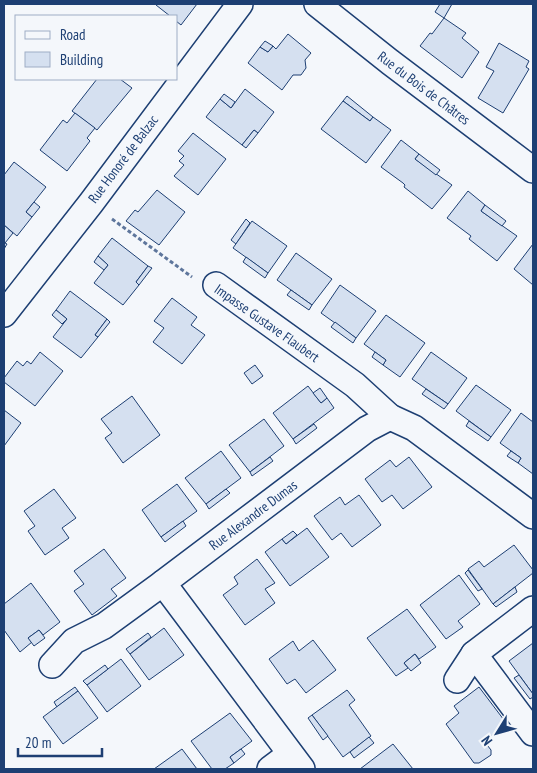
<svg xmlns="http://www.w3.org/2000/svg" width="537" height="773" font-family="'PT Sans Narrow',sans-serif">
<style>
.building{fill:#d5e0f0;stroke:#1d3f73}
.lines{fill:none;stroke-linecap:round;stroke-linejoin:round}
.street-casing{stroke:#1d3f73;stroke-width:28}
.path{stroke:#5e769c;stroke-width:3;stroke-dasharray:4 2.5;stroke-linecap:butt}
.street{stroke:#f4f7fb;stroke-width:25}
.labels{text-anchor:middle;dominant-baseline:central;stroke-width:4;stroke-linejoin:round;paint-order:stroke}
.street-label{font-size:14px;fill:#1d3f73;stroke:#f4f7fb}
</style>
<rect width="100%" height="100%" fill="#f4f7fb"/>
<!-- building -->
<g class="building">
<path d="M 157,4 L 197,4 L 181,25 L 176,21 L 176,16 L 170,16 L 156,5 Z"/>
<path d="M 440,4 L 452,4 L 444,18 L 435,12 Z"/>
<path d="M 444,18 L 466,33 L 462,38 L 479,52 L 462,78 L 420,46 L 430,33 L 432,34 Z"/>
<path d="M 288,34 L 311,53 L 305,60 L 306,68 L 301,75 L 293,75 L 282,90 L 248,63 L 260,47 L 268,52 L 273,46 L 276,49 Z"/>
<path d="M 265,41 L 273,46 L 268,52 L 260,47 Z"/>
<path d="M 499,43 L 529,61 L 526,67 L 529,69 L 503,113 L 478,98 L 494,71 L 486,67 Z"/>
<path d="M 97,79 L 120,79 L 132,88 L 97,130 L 72,111 Z"/>
<path d="M 245,89 L 274,112 L 258,133 L 254,130 L 242,145 L 206,117 L 220,99 L 231,108 Z"/>
<path d="M 224,94 L 235,102 L 231,108 L 220,99 Z"/>
<path d="M 347,96 L 373,117 L 370,121 L 343,101 Z"/>
<path d="M 343,101 L 370,121 L 373,117 L 391,130 L 366,163 L 321,129 Z"/>
<path d="M 75,113 L 95,128 L 87,138 L 90,141 L 67,171 L 40,150 L 63,120 L 67,123 Z"/>
<path d="M 254,130 L 258,133 L 246,148 L 242,145 Z"/>
<path d="M 193,133 L 226,159 L 198,195 L 174,176 L 184,165 L 179,161 L 184,156 L 178,151 Z"/>
<path d="M 401,140 L 419,154 L 415,159 L 452,185 L 432,209 L 404,187 L 405,185 L 403,183 L 381,167 Z"/>
<path d="M 419,154 L 440,170 L 436,175 L 415,159 Z"/>
<path d="M 14,162 L 46,187 L 26,212 L 32,217 L 17,236 L 4,225 L 4,175 Z"/>
<path d="M 157,190 L 185,212 L 159,245 L 126,221 L 135,210 L 138,212 Z"/>
<path d="M 468,191 L 485,205 L 481,211 L 517,236 L 497,261 L 469,239 L 471,236 L 447,218 Z"/>
<path d="M 34,202 L 40,207 L 32,217 L 26,212 Z"/>
<path d="M 485,205 L 506,221 L 502,226 L 481,211 Z"/>
<path d="M 246,219 L 250,223 L 236,244 L 231,240 Z"/>
<path d="M 252,221 L 287,246 L 268,273 L 233,248 Z"/>
<path d="M 4,225 L 13,233 L 5,243 L 7,244 L 4,249 Z"/>
<path d="M 112,238 L 148,266 L 136,282 L 139,285 L 123,305 L 94,283 L 108,265 L 98,256 Z"/>
<path d="M 533,244 L 533,285 L 514,269 Z"/>
<path d="M 296,253 L 332,279 L 312,305 L 277,280 Z"/>
<path d="M 98,256 L 108,265 L 104,270 L 94,262 Z"/>
<path d="M 246,257 L 268,273 L 265,278 L 243,262 Z"/>
<path d="M 148,266 L 152,268 L 139,285 L 136,282 Z"/>
<path d="M 340,285 L 376,311 L 356,338 L 321,313 Z"/>
<path d="M 291,290 L 312,305 L 309,310 L 287,295 Z"/>
<path d="M 70,291 L 107,319 L 95,335 L 98,337 L 81,358 L 53,337 L 67,319 L 56,310 Z"/>
<path d="M 172,298 L 197,317 L 191,325 L 205,335 L 182,364 L 153,342 L 164,328 L 154,321 Z"/>
<path d="M 56,310 L 67,319 L 62,324 L 52,315 Z"/>
<path d="M 386,315 L 425,343 L 400,377 L 383,365 L 386,360 L 364,344 Z"/>
<path d="M 107,319 L 110,322 L 98,337 L 95,335 Z"/>
<path d="M 335,322 L 356,338 L 353,343 L 331,327 Z"/>
<path d="M 40,352 L 63,371 L 35,406 L 4,382 L 4,378 L 17,361 L 23,366 L 27,361 L 31,364 Z"/>
<path d="M 375,352 L 386,360 L 383,365 L 372,357 Z"/>
<path d="M 431,352 L 467,378 L 448,404 L 412,379 Z"/>
<path d="M 255,365 L 263,376 L 252,384 L 244,373 Z"/>
<path d="M 476,385 L 511,410 L 491,437 L 456,411 Z"/>
<path d="M 308,386 L 321,403 L 327,398 L 334,408 L 293,439 L 273,413 Z"/>
<path d="M 320,388 L 327,398 L 321,403 L 313,393 Z"/>
<path d="M 426,389 L 448,404 L 444,409 L 422,394 Z"/>
<path d="M 132,396 L 160,435 L 123,463 L 105,438 L 112,433 L 101,419 Z"/>
<path d="M 4,410 L 21,423 L 4,446 Z"/>
<path d="M 521,413 L 533,422 L 533,474 L 518,463 L 521,458 L 500,443 Z"/>
<path d="M 264,419 L 284,446 L 250,472 L 229,445 Z"/>
<path d="M 469,421 L 491,437 L 488,441 L 466,426 Z"/>
<path d="M 314,424 L 317,428 L 296,444 L 293,439 Z"/>
<path d="M 221,451 L 241,478 L 206,504 L 185,478 Z"/>
<path d="M 511,451 L 521,458 L 518,463 L 507,456 Z"/>
<path d="M 270,457 L 273,461 L 252,476 L 250,472 Z"/>
<path d="M 409,457 L 432,487 L 403,509 L 392,495 L 382,502 L 365,479 L 390,460 L 396,467 Z"/>
<path d="M 177,484 L 197,511 L 161,537 L 142,510 Z"/>
<path d="M 54,489 L 76,518 L 62,528 L 69,538 L 45,555 L 28,531 L 35,526 L 24,511 Z"/>
<path d="M 226,489 L 230,493 L 209,509 L 206,504 Z"/>
<path d="M 359,495 L 381,525 L 352,547 L 341,533 L 332,540 L 314,516 L 340,497 L 345,505 Z"/>
<path d="M 183,521 L 186,526 L 165,542 L 161,537 Z"/>
<path d="M 307,528 L 329,557 L 290,586 L 265,552 L 282,539 L 286,544 Z"/>
<path d="M 293,531 L 297,535 L 286,544 L 282,539 Z"/>
<path d="M 514,545 L 533,570 L 533,573 L 493,604 L 468,569 L 479,561 L 484,567 Z"/>
<path d="M 104,549 L 126,578 L 111,589 L 117,596 L 92,615 L 74,591 L 84,584 L 74,571 Z"/>
<path d="M 257,559 L 275,583 L 265,589 L 275,603 L 245,625 L 223,595 L 238,584 L 234,577 Z"/>
<path d="M 468,570 L 482,589 L 478,591 L 465,573 Z"/>
<path d="M 459,575 L 480,604 L 458,621 L 463,627 L 446,639 L 420,605 Z"/>
<path d="M 31,583 L 60,622 L 43,635 L 39,630 L 28,638 L 32,642 L 20,652 L 4,630 L 4,604 Z"/>
<path d="M 515,587 L 517,592 L 496,607 L 493,604 Z"/>
<path d="M 407,609 L 436,647 L 419,659 L 415,654 L 404,663 L 408,668 L 396,676 L 367,638 Z"/>
<path d="M 164,628 L 184,655 L 149,680 L 130,654 Z"/>
<path d="M 39,630 L 45,638 L 34,646 L 28,638 Z"/>
<path d="M 148,633 L 151,637 L 130,654 L 126,649 Z"/>
<path d="M 313,640 L 336,670 L 306,693 L 295,679 L 287,684 L 269,659 L 293,641 L 299,651 Z"/>
<path d="M 533,643 L 533,694 L 509,661 Z"/>
<path d="M 415,654 L 421,663 L 411,671 L 404,663 Z"/>
<path d="M 121,659 L 141,686 L 107,712 L 87,685 Z"/>
<path d="M 105,665 L 108,669 L 87,685 L 83,681 Z"/>
<path d="M 519,675 L 533,694 L 533,697 L 530,699 L 514,678 Z"/>
<path d="M 75,687 L 78,691 L 57,707 L 54,702 Z"/>
<path d="M 479,687 L 507,724 L 484,741 L 491,750 L 491,755 L 479,763 L 474,763 L 446,724 L 459,713 L 454,706 Z"/>
<path d="M 347,690 L 355,700 L 349,705 L 371,736 L 343,757 L 312,715 Z"/>
<path d="M 78,691 L 98,718 L 63,744 L 43,717 Z"/>
<path d="M 230,713 L 252,741 L 230,757 L 234,763 L 225,769 L 212,769 L 191,741 Z"/>
<path d="M 312,715 L 328,736 L 323,740 L 308,718 Z"/>
<path d="M 369,737 L 374,743 L 354,758 L 350,752 Z"/>
<path d="M 393,744 L 413,769 L 360,769 Z"/>
<path d="M 182,749 L 197,769 L 154,769 Z"/>
<path d="M 241,749 L 245,754 L 234,763 L 230,757 Z"/>
</g>
<g class="lines">
<defs>
<g id="street">
<path d="M 317,4 L 390,62 L 533,170"/>
<path d="M 216,285 L 355,385 L 390,417 L 414,428 L 533,516"/>
<path d="M 4,314 L 91,203 L 240,4"/>
<path d="M 474,654 L 533,733"/>
<path d="M 52,665 L 74,641 L 104,626 L 163,583"/>
<path d="M 457,680 L 474,654 L 533,609"/>
<path d="M 270,769 L 290,754"/>
<path d="M 302,769 L 163,583 L 367,429 L 390,417"/>
</g>
</defs>
<!-- street casing -->
<use href="#street" class="street-casing"/>
<!-- path -->
<path class="path" d="M 112,219 L 192,277"/>
<!-- street -->
<use href="#street" class="street"/>
</g>
<g class="labels">
<!-- street labels -->
<g class="street-label">
<text transform="translate(424 88) rotate(37)">Rue du Bois de Châtres</text>
<text transform="translate(123 159) rotate(-53)">Rue Honoré de Balzac</text>
<text transform="translate(267 323) rotate(35)">Impasse Gustave Flaubert</text>
<text transform="translate(253 515) rotate(-37)">Rue Alexandre Dumas</text>
</g>
</g>
<!-- border -->
<rect width="537" height="773" fill="none" stroke="#1d3f73" stroke-width="10"/>
<!-- legend -->
<rect x="15" y="15" width="162" height="65" fill="#f4f7fb" stroke="#9eadc5"/>
<rect x="25" y="31" width="25" height="8" fill="#f4f7fb" stroke="#9eadc5"/>
<text x="60" y="40" font-size="15" fill="#1d3f73">Road</text>
<rect x="25" y="52" width="25" height="15" fill="#d5e0f0" stroke="#9eadc5"/>
<text x="60" y="65" font-size="15" fill="#1d3f73">Building</text>
<!-- north arrow -->
<g transform="translate(497 733) rotate(233)" stroke="#f4f7fb" stroke-width="4" paint-order="stroke">
<path d="M0-4L9 19L0 12L-9 19Z" fill="#1d3f73"/>
<text y="-8" font-size="14" font-weight="bold" text-anchor="middle" fill="#1d3f73">N</text>
</g>
<!-- scale -->
<path d="M18 748v8h84v-8" fill="none" stroke="#1d3f73" stroke-width="2.5"/>
<text x="25" y="748" font-size="15" fill="#1d3f73" stroke="#f4f7fb" stroke-width="4" paint-order="stroke">20 m</text>
</svg>
